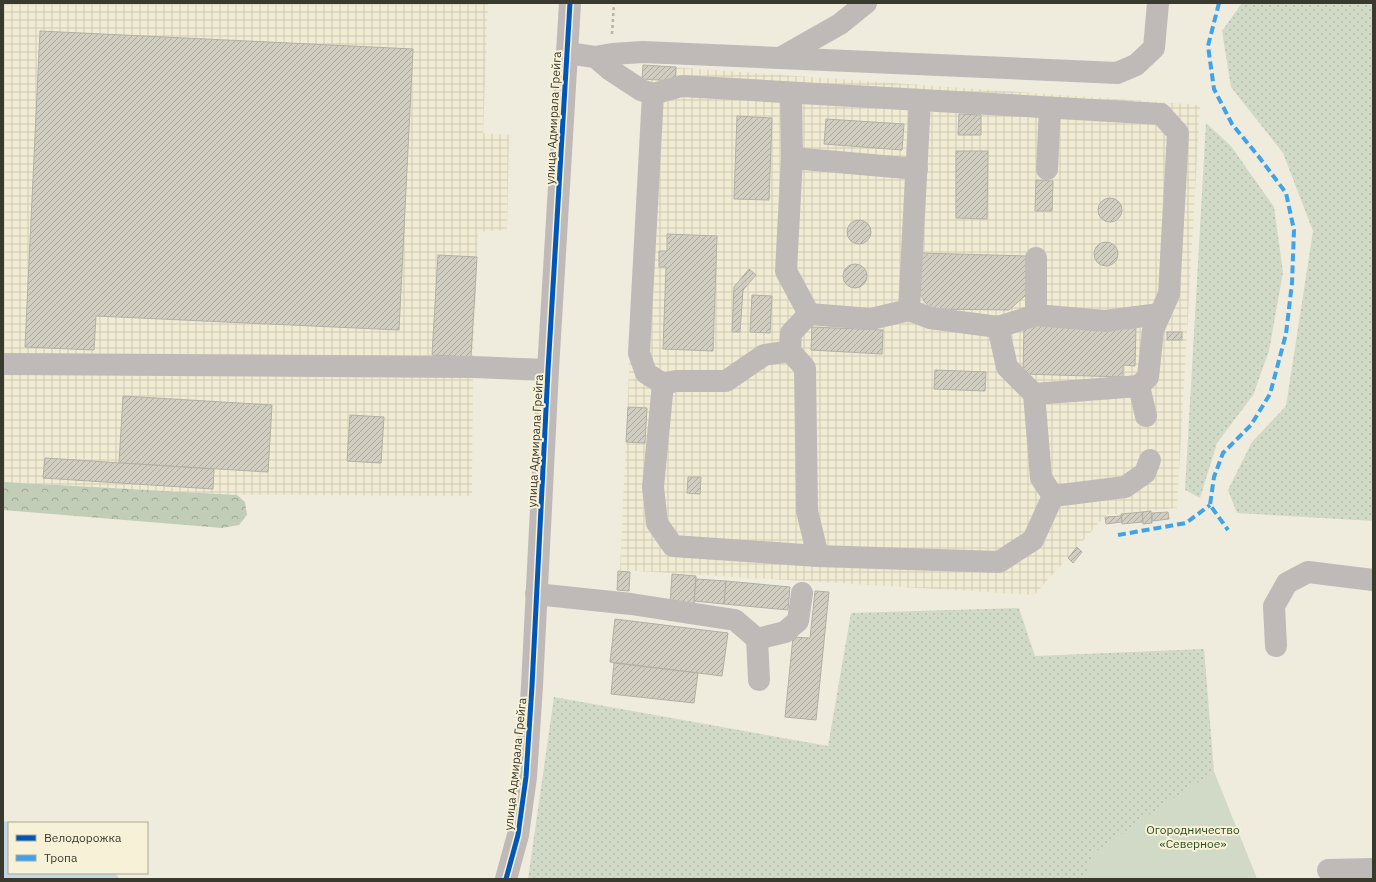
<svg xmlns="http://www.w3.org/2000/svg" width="1376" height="882" font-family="'IBM Plex Sans',sans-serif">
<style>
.industrial{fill:url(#industrial-grid)}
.grass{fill:url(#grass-dots)}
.forest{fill:url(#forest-crowns)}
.green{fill:#d1d9c7}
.water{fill:#c4d7e5}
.building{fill:url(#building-hatch);stroke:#b2b0a5}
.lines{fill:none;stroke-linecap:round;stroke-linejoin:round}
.path{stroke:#b6b3af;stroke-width:2.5;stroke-dasharray:3 3;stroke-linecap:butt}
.minor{stroke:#bfbab8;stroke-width:22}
.quiet{stroke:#3fa3eb;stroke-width:4;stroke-dasharray:8 4;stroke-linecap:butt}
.cycleway-casing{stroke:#f6f1d7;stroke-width:8}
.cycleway{stroke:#0057b8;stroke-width:5}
.labels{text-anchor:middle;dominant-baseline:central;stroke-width:4;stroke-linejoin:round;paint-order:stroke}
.street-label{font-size:12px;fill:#3a392e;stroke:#f6f1d7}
.park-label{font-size:12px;fill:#2a4b22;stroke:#f6f1d7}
</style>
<defs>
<pattern id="industrial-grid" width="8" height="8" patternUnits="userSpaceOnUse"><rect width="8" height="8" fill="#f0ebd2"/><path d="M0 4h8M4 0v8" fill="none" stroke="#cfcab5"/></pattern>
<pattern id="grass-dots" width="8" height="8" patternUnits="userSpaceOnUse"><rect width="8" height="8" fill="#d1d9c7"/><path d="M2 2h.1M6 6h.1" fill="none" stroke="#b4bbab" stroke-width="1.8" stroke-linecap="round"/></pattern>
<pattern id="forest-crowns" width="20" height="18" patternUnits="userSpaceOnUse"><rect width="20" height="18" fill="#c1cdb7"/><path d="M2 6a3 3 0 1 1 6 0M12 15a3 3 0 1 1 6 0" fill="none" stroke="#9ea795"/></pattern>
<pattern id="building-hatch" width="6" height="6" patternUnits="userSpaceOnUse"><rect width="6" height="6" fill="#d1cec1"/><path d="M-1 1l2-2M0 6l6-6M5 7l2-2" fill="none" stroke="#aba89d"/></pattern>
</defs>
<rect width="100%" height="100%" fill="#efecde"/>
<!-- industrial -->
<g class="industrial">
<path d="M 3,3 L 488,3 L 483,133 L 509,135 L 507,230 L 478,232 L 473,367 L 472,496 L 237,495 L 3,482 Z"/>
<path d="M 643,65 L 1200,105 L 1177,508 L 1106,515 L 1034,595 L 620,570 Z"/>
</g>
<!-- grass -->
<g class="grass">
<path d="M 1242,3 L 1373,3 L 1373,521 L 1237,513 L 1228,490 L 1252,442 L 1286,406 L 1313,231 L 1283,153 L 1231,87 L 1222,31 Z"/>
<path d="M 1206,123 L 1231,146 L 1274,207 L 1283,272 L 1269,351 L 1253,395 L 1217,443 L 1200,498 L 1185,490 Z"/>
<path d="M 1019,608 L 1035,656 L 1204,649 L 1214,772 L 1257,879 L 528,879 L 554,697 L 828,746 L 851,613 Z"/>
</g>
<!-- forest -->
<path class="forest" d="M 3,482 L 237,495 L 245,502 L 247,515 L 239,525 L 222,528 L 3,510 Z"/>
<!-- green -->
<path class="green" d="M 1214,772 L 1257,879 L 1085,879 L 1092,854 L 1171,800 Z"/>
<!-- water -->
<path class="water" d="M 3,821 L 18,823 L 9,823 L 9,873 L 116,873 L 119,879 L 3,879 Z"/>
<!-- building -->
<g class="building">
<path d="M 40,31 L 413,49 L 399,330 L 96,316 L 94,350 L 25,347 Z"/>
<path d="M 643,65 L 676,67 L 675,81 L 642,79 Z"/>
<path d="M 959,114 L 981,115 L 981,135 L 958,135 Z"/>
<path d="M 737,116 L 772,118 L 769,200 L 734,199 Z"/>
<path d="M 826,119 L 904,124 L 902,150 L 824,144 Z"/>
<path d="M 956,151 L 988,151 L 987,219 L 956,218 Z"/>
<path d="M 1036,180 L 1053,181 L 1052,211 L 1035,211 Z"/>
<circle cx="1110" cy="210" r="12"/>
<circle cx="859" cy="232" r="12"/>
<path d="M 667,234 L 717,236 L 713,351 L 663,349 L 666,267 L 659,267 L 659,251 L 667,251 Z"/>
<circle cx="1106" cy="254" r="12"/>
<path d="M 920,253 L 1027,256 L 1026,295 L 1009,310 L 930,309 L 919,293 Z"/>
<path d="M 438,255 L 477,257 L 471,357 L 432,355 Z"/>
<circle cx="855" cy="276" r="12"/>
<path d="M 749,269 L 756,275 L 743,290 L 740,332 L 732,332 L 734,287 Z"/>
<path d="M 752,295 L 772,296 L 770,333 L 750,332 Z"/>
<path d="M 1024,325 L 1136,327 L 1135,366 L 1123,365 L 1123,377 L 1023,374 Z"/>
<path d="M 812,327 L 883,330 L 882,354 L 811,350 Z"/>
<rect x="1167" y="332" width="15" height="8"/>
<path d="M 935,370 L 986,372 L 985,391 L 934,389 Z"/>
<path d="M 123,396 L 272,405 L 268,472 L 119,463 Z"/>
<path d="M 628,407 L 647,408 L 645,443 L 626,442 Z"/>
<path d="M 350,415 L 384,417 L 381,463 L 347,461 Z"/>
<path d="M 45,458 L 214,469 L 213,489 L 43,478 Z"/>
<path d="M 688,477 L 701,477 L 700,494 L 687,493 Z"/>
<path d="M 1151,511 L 1152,523 L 1143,524 L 1142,512 Z"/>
<path d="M 1142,512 L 1143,522 L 1122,524 L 1121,514 Z"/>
<path d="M 1168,512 L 1169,519 L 1152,521 L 1152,513 Z"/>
<path d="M 1121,516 L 1122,522 L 1106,524 L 1105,517 Z"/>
<path d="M 1077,547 L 1082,552 L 1073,563 L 1068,558 Z"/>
<path d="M 618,571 L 630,572 L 629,591 L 617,590 Z"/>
<path d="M 672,574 L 696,576 L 694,605 L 670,604 Z"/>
<path d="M 696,579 L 726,581 L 724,604 L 694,601 Z"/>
<path d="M 726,581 L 790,587 L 788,610 L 724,604 Z"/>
<path d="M 815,591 L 829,592 L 816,720 L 785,717 L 793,637 L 810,638 Z"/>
<path d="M 615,619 L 728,633 L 722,676 L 610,662 Z"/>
<path d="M 614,663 L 698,673 L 694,703 L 611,694 Z"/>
</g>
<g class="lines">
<!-- path -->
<path class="path" d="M 612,34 L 614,3"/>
<!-- minor -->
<g class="minor">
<path d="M 567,53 L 595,57 L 609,69 L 641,90 L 653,94 L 682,86 L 1161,114 L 1178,133 L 1169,294 L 1153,330 L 1148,377 L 1139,386 L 1146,416"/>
<path d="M 595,57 L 612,54 L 643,52 L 1117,73 L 1136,65 L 1154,48 L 1158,3"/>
<path d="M 780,58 L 840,24 L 866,3"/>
<path d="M 791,93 L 792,158 L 786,271 L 809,314 L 871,319 L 909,310 L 930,318 L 998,327 L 1007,367 L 1034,394"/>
<path d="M 653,94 L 639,353 L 646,373 L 663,384 L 653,487 L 657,523 L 673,546 L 818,556 L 999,562 L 1033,540 L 1053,496"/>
<path d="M 792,158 L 917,169"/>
<path d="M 1047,169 L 1050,108"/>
<path d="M 909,310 L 920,100"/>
<path d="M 1036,315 L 1036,258"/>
<path d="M 998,327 L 1036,315 L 1105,321 L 1160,314"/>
<path d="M 790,351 L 805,368 L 807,511 L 818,556"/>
<path d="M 4,364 L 473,367 L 548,370"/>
<path d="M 663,384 L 676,381 L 726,381 L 764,355 L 790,351 L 791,333 L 809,314"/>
<path d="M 1139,386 L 1034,394 L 1041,478 L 1053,496 L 1125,487 L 1145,473 L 1150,460"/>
<path d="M 536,594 L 631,604 L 735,620 L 757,639 L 759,680"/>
<path d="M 757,639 L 785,632 L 798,621 L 802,593"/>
<path d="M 1276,646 L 1274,606 L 1287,583 L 1308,572 L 1373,580"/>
<path d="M 1328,870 L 1373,869"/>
<path d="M 506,879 L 518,835 L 526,777 L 532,686 L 548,370 L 570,3"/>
</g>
<!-- quiet -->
<g class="quiet">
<path d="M 1219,3 L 1208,46 L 1214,89 L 1232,124 L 1259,157 L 1286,193 L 1294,230 L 1292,283 L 1286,334 L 1270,394 L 1251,425 L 1223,453 L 1214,477 L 1210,505 L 1228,530"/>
<path d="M 1118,535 L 1186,523 L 1210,505"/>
</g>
<defs>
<path id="cycleway" d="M 506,879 L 518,835 L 526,777 L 532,686 L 548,370 L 570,3"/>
</defs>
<!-- cycleway casing -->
<use href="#cycleway" class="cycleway-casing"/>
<!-- cycleway -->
<use href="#cycleway" class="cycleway"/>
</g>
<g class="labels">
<!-- street labels -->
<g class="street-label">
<text transform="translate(553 118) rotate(-87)">улица Адмирала Грейга</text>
<text transform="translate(535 441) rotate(-87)">улица Адмирала Грейга</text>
<text transform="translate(515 764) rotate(-84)">улица Адмирала Грейга</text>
</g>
<!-- park labels -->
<g class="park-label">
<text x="1193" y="829">Огородничество<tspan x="1193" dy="14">«Северное»</tspan></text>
</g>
</g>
<!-- border -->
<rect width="1376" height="882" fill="none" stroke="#3a392e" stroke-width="8"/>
<!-- legend -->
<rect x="8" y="822" width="140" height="52" fill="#f6f1d7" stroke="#aba793"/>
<rect x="16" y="835" width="20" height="6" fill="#0057b8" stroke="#aba793"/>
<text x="44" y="842" font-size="12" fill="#3a392e">Велодорожка</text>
<rect x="16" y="855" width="20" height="6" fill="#3fa3eb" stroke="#aba793"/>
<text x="44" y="862" font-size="12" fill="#3a392e">Тропа</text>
</svg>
